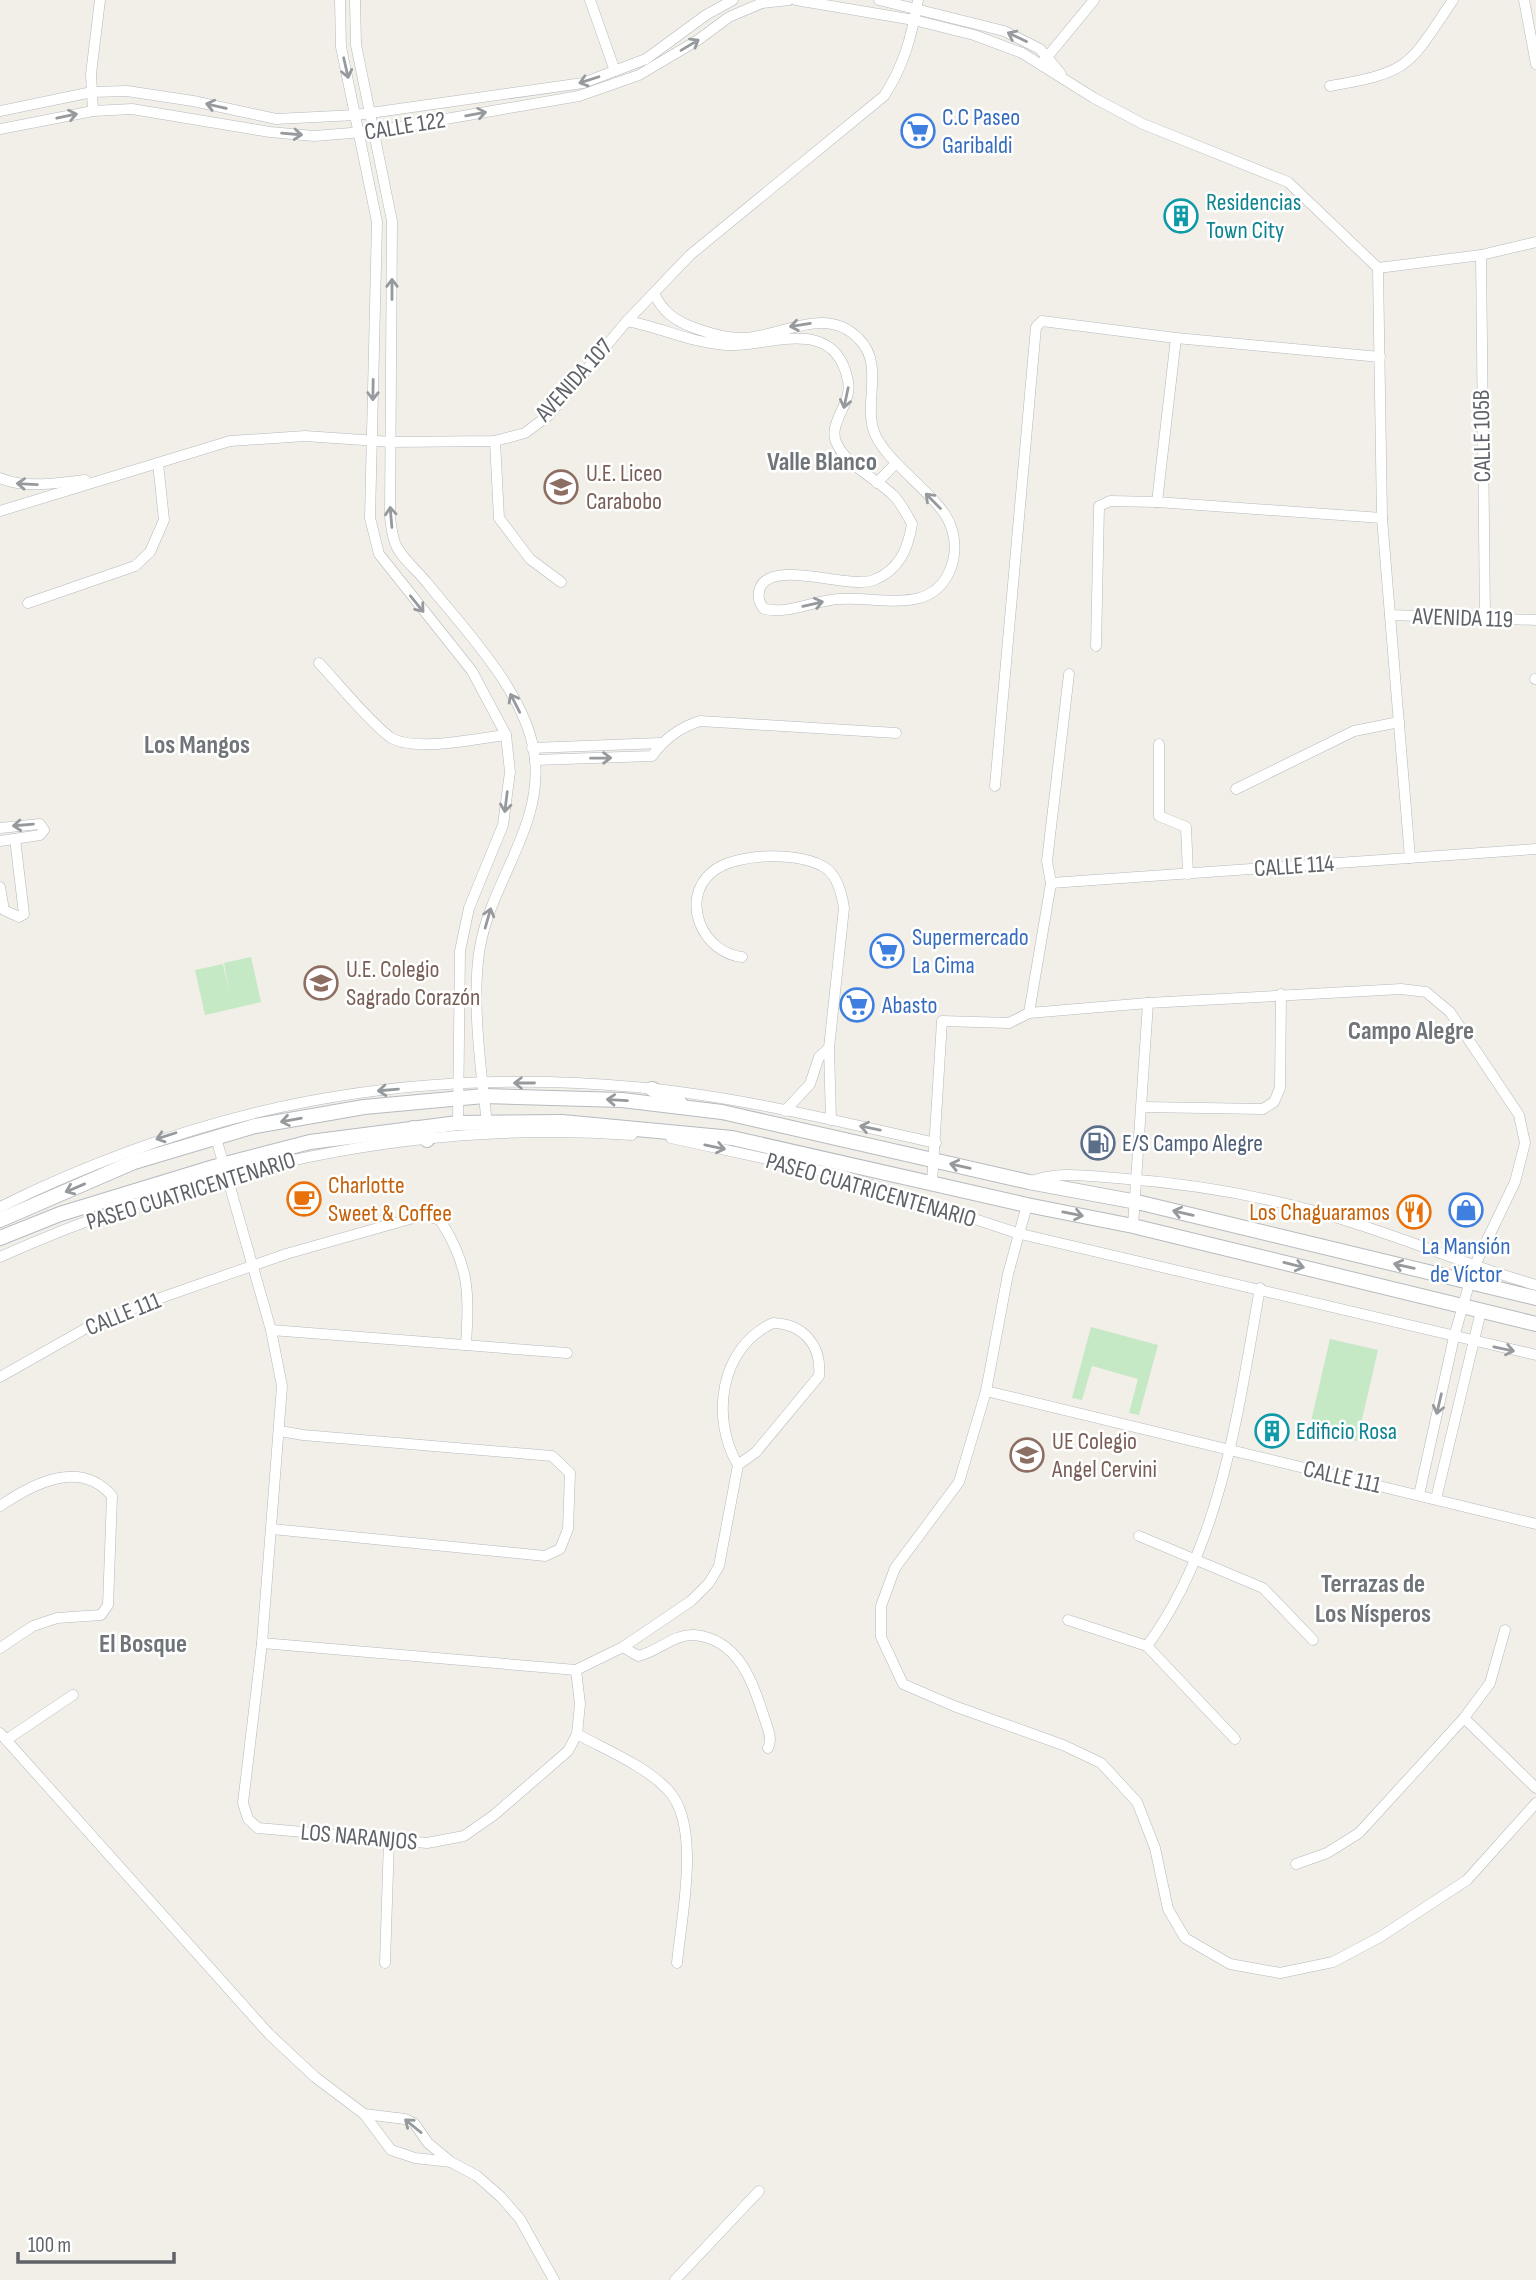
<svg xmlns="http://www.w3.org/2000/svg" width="1536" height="2280" font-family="'Sofia Sans Condensed',sans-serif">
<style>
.green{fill:#c5e8c5}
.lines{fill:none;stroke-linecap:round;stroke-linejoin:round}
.street-casing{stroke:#b5b8bc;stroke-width:11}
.secondary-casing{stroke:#b6babf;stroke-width:16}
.street{stroke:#fff;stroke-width:10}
.secondary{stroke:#fff;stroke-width:14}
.oneway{stroke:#979a9d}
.labels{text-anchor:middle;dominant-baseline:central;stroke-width:5;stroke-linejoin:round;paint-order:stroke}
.shop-label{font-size:24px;fill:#366cbe;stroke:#fff;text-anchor:start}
.street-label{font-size:24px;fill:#5f6368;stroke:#fff}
.culture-label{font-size:24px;fill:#0d838f;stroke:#fff;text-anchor:start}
.education-label{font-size:24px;fill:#785e54;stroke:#fff;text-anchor:start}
.service-label{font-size:24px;fill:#4e5e75;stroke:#fff;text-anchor:start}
.food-label{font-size:24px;fill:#c56008;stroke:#fff;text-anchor:start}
.neighbourhood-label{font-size:26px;font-weight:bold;fill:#70757a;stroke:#fff}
</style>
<rect width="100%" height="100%" fill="#f1efe8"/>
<!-- green -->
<g class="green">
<path d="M 251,957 L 261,1002 L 205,1015 L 195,970 L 223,964 L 230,996 L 224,963 Z"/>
<path d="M 1091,1327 L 1158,1345 L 1139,1415 L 1129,1413 L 1138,1379 L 1092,1366 L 1082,1400 L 1072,1398 Z"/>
<path d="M 1330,1339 L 1378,1350 L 1357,1441 L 1309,1430 Z"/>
</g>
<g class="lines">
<defs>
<g id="street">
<path d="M 340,0 L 341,47 L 377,222 L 370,518 L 379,554 L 472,671 L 506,735 L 510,772 L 503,825 L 469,908 L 460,951 L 458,1123"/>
<path d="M 355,0 L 356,45 L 392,221 L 390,517 C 391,525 392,535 395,543 C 400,557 419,572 428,584 C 466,631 530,697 535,760 C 542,827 491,883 480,947 C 471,997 481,1072 487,1123"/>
<path d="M 590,0 L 615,71"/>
<path d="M 796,0 L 914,20 L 974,35 L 1022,53 L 1094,98 L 1143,124 L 1288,182 L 1378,268 L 1481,255 L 1536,242"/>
<path d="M 879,0 L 1004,31 L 1040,49 L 1061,74"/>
<path d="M 1524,0 L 1536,64"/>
<path d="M 1043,62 L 1094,0"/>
<path d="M 1330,86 C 1412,72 1408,66 1453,0"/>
<path d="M 0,111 L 92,92 L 127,91 L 193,101 L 276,119 L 356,115 L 583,83 L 646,59 L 706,15 L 733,0"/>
<path d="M 93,111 L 91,74 L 100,0"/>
<path d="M 0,129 L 93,111 L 132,109 L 270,132 L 314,136 L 376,131 L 579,96 L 639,75 L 698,40 L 729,17 L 762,3 L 789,0"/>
<path d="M 1481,255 L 1485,618"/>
<path d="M 1378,268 L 1382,518 L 1410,858"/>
<path d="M 627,321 C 660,327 692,343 726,345 C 769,347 835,314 848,381 C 853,403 828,422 836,442 C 846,466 878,479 895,497 C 902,505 907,515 912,524 C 908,549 899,570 874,580 C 848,590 772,558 760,588 C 757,596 759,603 764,609 C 787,614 808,603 831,600 C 872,593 930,619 950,570 C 956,556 956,539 950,524 C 940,498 894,468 878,440 C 859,409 887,367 859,339 C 826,304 781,337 744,338 C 726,339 708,333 692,327 C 674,320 662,311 654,293"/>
<path d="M 1176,338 L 1157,502 L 1382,518"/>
<path d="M 495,441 L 499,518 L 530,559 L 561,582"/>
<path d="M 0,478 C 26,489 57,483 85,480"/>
<path d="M 877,483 L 896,463"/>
<path d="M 0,511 L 230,441 L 305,436 L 392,442 L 495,441 L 525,433 L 549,415 L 626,322 L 690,255 L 884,96 C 904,66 912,35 918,0"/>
<path d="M 28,603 L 135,566 L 150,552 L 164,520 L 158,463"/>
<path d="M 1390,615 L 1536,620"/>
<path d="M 1096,646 L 1099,506 L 1110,501 L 1157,502"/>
<path d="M 319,663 C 338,683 370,723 390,737 C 414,753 478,738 506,735"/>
<path d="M 1069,674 L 1047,861 L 1051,883 L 1029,1013 L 1148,1003 L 1401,989 L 1426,992 L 1450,1012 L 1519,1115 L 1525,1143 L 1515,1182 L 1474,1267 L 1454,1337 L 1419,1495"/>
<path d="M 1535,679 L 1536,679"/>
<path d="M 1159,744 L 1159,816 L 1186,827 L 1188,874"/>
<path d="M 532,748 L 661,743"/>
<path d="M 535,760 L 652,756 C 664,739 681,727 700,721 L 896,733"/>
<path d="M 995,786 L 1036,327 L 1042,321 L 1176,338 L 1380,357"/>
<path d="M 1236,789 L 1354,731 L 1399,722"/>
<path d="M 0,828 L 40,824 L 44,830 L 40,835 L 0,841"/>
<path d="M 1051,883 L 1536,849"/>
<path d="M 0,887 L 4,910 L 19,917 L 24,914 L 15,839"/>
<path d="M 742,957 C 703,953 679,900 712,872 C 735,852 804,851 827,869 C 837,877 842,895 844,908 L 829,1048 L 831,1120"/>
<path d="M 1143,1107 L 1263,1109 L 1274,1102 L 1280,1088 L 1281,994"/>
<path d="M 785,1111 L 810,1084 L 819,1057 L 829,1048"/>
<path d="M 216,1138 L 271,1330 L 282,1386 L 262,1643 L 243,1803 L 248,1819 L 258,1828 L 427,1843 L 464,1836 L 494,1815 L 568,1751 L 577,1734 L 580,1704 L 576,1670"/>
<path d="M 671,1138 L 844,1176 L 1017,1233 L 1536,1355"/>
<path d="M 1032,1181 C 1059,1171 1087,1176 1116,1178 C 1197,1184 1283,1199 1360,1225 C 1419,1244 1476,1268 1536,1285"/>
<path d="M 932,1182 L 942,1021 L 1009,1023 L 1029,1013"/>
<path d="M 1027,1205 L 1008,1274 L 986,1391 L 959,1482 L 895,1568 L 881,1606 L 881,1637 L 903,1684 L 954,1706 L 1063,1745 L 1101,1763 L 1137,1802 L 1155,1848 L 1168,1909 L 1185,1938 L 1230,1964 L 1280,1973 L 1333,1962 L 1380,1937 L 1467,1880 L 1536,1803"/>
<path d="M 0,1207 C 205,1106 407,1066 635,1087 C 736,1096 837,1121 936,1143"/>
<path d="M 1133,1226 L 1148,1003"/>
<path d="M 0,1257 C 197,1169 415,1119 632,1135"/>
<path d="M 773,1323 C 804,1324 822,1346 819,1376 L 756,1452 L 738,1465 C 710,1418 720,1347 773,1323 Z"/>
<path d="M 271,1330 L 567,1353"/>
<path d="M 0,1377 L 90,1326 L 149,1302 L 286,1254 L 424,1215 L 440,1220 C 470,1266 469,1293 466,1345"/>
<path d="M 986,1391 L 1536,1524"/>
<path d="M 1436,1499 L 1481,1311"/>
<path d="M 0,1506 C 34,1483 80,1459 112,1496 L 108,1605 L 101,1615 L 57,1618 L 33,1626 L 0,1648"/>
<path d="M 272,1529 L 545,1556 L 560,1549 L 568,1529 L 570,1473 L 552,1456 L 303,1435 L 280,1431"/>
<path d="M 1139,1536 L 1263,1588 L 1313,1640"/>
<path d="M 1068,1620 L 1147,1646 L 1235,1739"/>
<path d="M 262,1643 L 576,1670 L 623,1647 L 691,1601 L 709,1583 L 719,1566 L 738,1465"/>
<path d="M 1147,1646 C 1222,1544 1238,1410 1260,1288"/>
<path d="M 623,1647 L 638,1656 C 658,1652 673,1634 694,1635 C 738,1639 752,1680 764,1717 C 767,1727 773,1738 768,1748"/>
<path d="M 1464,1718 L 1490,1683 L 1505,1630"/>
<path d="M 0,1733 L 269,2034 L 315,2077 L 364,2114 L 391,2150 L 415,2158 L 451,2162"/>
<path d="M 577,1734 C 608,1751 644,1765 668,1790 C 702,1826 681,1918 677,1963"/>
<path d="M 6,1740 L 73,1695"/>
<path d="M 1296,1864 L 1327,1853 L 1359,1833 L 1464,1718 L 1536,1788"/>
<path d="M 385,1963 L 389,1839"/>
<path d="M 364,2114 L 405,2119 L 414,2123 L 428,2143 L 451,2162 L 477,2176 L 501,2197 L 520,2219 L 554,2280"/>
<path d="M 675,2280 L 759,2191"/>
</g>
<g id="secondary">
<path d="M 652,1089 L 680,1103"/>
<path d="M 413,1128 L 427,1140"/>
<path d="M 0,1220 L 134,1162 L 255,1126 L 364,1107 L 484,1096 L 622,1100 L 722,1112 L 1029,1182 L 1137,1202 L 1536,1298"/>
<path d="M 0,1238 L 60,1214 L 214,1167 L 310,1142 L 458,1123 L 562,1122 L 732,1138 L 1027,1205 L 1133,1226 L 1536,1324"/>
</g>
</defs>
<!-- street casing -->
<use href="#street" class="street-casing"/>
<!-- secondary casing -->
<use href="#secondary" class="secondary-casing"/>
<!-- street -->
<use href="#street" class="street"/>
<!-- secondary -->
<use href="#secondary" class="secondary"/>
</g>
<!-- one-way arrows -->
<defs><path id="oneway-shaft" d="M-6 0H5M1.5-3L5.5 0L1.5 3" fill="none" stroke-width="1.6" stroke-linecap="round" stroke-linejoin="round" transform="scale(1.75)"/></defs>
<g class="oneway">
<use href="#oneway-shaft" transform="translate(1017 37) rotate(-154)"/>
<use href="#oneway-shaft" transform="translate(690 45) rotate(-31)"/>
<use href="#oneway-shaft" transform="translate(346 68) rotate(77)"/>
<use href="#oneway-shaft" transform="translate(589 80) rotate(162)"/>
<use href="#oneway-shaft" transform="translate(216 106) rotate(-167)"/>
<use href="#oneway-shaft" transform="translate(476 114) rotate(-10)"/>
<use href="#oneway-shaft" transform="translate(67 116) rotate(-12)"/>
<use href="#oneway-shaft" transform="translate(292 134) rotate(5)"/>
<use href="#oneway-shaft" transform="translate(392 289) rotate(-90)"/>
<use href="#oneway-shaft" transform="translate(800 325) rotate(171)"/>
<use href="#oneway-shaft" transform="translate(373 390) rotate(91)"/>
<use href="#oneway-shaft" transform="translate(846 398) rotate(102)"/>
<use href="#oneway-shaft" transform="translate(27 484) rotate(-177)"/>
<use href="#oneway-shaft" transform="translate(933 501) rotate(-135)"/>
<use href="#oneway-shaft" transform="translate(391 517) rotate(-95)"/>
<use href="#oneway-shaft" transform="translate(417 604) rotate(51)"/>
<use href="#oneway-shaft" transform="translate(813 604) rotate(-13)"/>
<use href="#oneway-shaft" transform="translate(515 703) rotate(-117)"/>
<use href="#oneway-shaft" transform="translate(601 758) rotate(-1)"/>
<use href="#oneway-shaft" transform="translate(506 802) rotate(97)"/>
<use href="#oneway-shaft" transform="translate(23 825) rotate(175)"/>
<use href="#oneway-shaft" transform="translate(488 918) rotate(-74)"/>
<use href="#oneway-shaft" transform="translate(524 1083) rotate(-180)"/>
<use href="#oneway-shaft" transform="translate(388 1090) rotate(175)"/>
<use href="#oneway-shaft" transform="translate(617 1100) rotate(-177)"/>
<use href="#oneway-shaft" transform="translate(291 1120) rotate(170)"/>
<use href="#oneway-shaft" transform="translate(870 1128) rotate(-168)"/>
<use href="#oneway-shaft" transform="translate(166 1136) rotate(162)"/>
<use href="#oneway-shaft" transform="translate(715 1147) rotate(12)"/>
<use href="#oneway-shaft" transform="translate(960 1166) rotate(-167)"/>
<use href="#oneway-shaft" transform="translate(75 1188) rotate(157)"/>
<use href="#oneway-shaft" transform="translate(1183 1213) rotate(-167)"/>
<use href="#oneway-shaft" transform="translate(1073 1214) rotate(11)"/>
<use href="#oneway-shaft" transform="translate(1294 1265) rotate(14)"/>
<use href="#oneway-shaft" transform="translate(1404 1266) rotate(-167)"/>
<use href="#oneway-shaft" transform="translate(1504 1349) rotate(12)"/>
<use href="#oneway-shaft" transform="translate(1439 1404) rotate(103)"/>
<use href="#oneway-shaft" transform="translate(413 2126) rotate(-141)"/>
</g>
<!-- icons -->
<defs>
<symbol id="supermarket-ring" viewBox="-11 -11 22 22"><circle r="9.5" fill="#fff" stroke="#3f7fe0" stroke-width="1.5"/><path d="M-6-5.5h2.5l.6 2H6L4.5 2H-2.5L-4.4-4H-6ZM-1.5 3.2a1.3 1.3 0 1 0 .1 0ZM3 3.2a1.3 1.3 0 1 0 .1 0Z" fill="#3f7fe0"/></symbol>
<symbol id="building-ring" viewBox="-11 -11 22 22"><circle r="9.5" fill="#fff" stroke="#0f9aa8" stroke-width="1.5"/><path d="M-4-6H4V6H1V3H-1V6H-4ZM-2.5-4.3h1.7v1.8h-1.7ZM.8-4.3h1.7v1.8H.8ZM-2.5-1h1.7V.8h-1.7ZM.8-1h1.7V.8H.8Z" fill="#0f9aa8"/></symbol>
<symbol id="university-ring" viewBox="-11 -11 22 22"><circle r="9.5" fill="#fff" stroke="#8d6e63" stroke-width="1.5"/><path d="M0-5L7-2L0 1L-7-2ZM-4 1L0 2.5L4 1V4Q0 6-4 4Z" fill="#8d6e63"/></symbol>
<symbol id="school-ring" viewBox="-11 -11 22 22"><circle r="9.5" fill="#fff" stroke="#8d6e63" stroke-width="1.5"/><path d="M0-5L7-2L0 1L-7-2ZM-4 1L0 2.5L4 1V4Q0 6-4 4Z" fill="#8d6e63"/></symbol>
<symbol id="fuel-ring" viewBox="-11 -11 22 22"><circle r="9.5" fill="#fff" stroke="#5c6f8a" stroke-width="1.5"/><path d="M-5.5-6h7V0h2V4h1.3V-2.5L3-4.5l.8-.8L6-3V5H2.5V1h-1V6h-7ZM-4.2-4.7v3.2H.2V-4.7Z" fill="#5c6f8a"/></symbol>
<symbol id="cafe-ring" viewBox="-11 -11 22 22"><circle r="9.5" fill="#fff" stroke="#e8710a" stroke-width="1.5"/><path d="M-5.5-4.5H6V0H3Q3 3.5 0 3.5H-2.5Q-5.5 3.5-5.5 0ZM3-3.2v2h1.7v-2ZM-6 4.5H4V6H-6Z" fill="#e8710a"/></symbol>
<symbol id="shop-ring" viewBox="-11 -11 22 22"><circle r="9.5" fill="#fff" stroke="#3f7fe0" stroke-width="1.5"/><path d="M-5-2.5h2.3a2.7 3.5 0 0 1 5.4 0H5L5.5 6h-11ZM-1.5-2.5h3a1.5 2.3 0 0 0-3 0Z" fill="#3f7fe0"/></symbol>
<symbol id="restaurant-ring" viewBox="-11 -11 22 22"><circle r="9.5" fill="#fff" stroke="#e8710a" stroke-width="1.5"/><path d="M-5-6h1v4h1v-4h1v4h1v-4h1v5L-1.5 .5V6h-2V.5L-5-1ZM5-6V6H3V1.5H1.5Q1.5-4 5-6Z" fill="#e8710a"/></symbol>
</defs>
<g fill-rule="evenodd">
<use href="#supermarket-ring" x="899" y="112" width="38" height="38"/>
<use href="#building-ring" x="1162" y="197" width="38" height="38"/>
<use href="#university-ring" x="542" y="468" width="38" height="38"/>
<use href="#supermarket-ring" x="868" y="932" width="38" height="38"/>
<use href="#school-ring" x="302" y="964" width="38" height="38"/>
<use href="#supermarket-ring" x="838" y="986" width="38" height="38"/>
<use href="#fuel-ring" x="1079" y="1124" width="38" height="38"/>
<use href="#cafe-ring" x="285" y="1180" width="38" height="38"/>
<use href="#shop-ring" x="1447" y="1191" width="38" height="38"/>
<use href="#restaurant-ring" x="1395" y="1193" width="38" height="38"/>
<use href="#building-ring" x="1253" y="1412" width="38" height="38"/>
<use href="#school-ring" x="1008" y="1436" width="38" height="38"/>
</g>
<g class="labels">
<!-- shop labels -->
<g class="shop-label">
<text x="942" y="117">C.C Paseo<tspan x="942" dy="28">Garibaldi</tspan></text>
<text x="912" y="937">Supermercado<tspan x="912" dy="28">La Cima</tspan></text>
<text x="882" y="1005">Abasto</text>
<text x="1466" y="1246" text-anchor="middle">La Mansión<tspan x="1466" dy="28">de Víctor</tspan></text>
</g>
<!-- street labels -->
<g class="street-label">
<text transform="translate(405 126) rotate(-9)">CALLE 122</text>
<text transform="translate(574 380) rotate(-48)">AVENIDA 107</text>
<text transform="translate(1482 436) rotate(-91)">CALLE 105B</text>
<text transform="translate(1463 618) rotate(2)">AVENIDA 119</text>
<text transform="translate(1294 866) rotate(-4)">CALLE 114</text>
<text transform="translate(871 1190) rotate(16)">PASEO CUATRICENTENARIO</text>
<text transform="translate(191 1191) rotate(-17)">PASEO CUATRICENTENARIO</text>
<text transform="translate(123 1314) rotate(-22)">CALLE 111</text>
<text transform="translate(1342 1477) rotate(13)">CALLE 111</text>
<text transform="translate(359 1837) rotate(5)">LOS NARANJOS</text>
</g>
<!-- culture labels -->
<g class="culture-label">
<text x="1206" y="202">Residencias<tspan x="1206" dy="28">Town City</tspan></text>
<text x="1296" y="1431">Edificio Rosa</text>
</g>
<!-- education labels -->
<g class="education-label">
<text x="586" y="473">U.E. Liceo<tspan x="586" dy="28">Carabobo</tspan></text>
<text x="346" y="969">U.E. Colegio<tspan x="346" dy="28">Sagrado Corazón</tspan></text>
<text x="1052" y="1441">UE Colegio<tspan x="1052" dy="28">Angel Cervini</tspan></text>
</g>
<!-- service labels -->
<g class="service-label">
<text x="1122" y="1143">E/S Campo Alegre</text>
</g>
<!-- food labels -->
<g class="food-label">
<text x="328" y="1185">Charlotte<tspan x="328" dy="28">Sweet &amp; Coffee</tspan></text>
<text x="1390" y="1212" text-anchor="end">Los Chaguaramos</text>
</g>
<!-- neighbourhood labels -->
<g class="neighbourhood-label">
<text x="822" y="462">Valle Blanco</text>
<text x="197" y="745">Los Mangos</text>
<text x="1411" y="1031">Campo Alegre</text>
<text x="1373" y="1584">Terrazas de<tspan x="1373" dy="30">Los Nísperos</tspan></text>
<text x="143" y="1644">El Bosque</text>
</g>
</g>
<!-- scale -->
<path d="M18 2252v10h156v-10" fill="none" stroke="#5f6368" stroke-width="3.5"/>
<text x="28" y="2252" font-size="21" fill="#5f6368" stroke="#ffffff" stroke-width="5" paint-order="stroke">100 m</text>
</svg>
